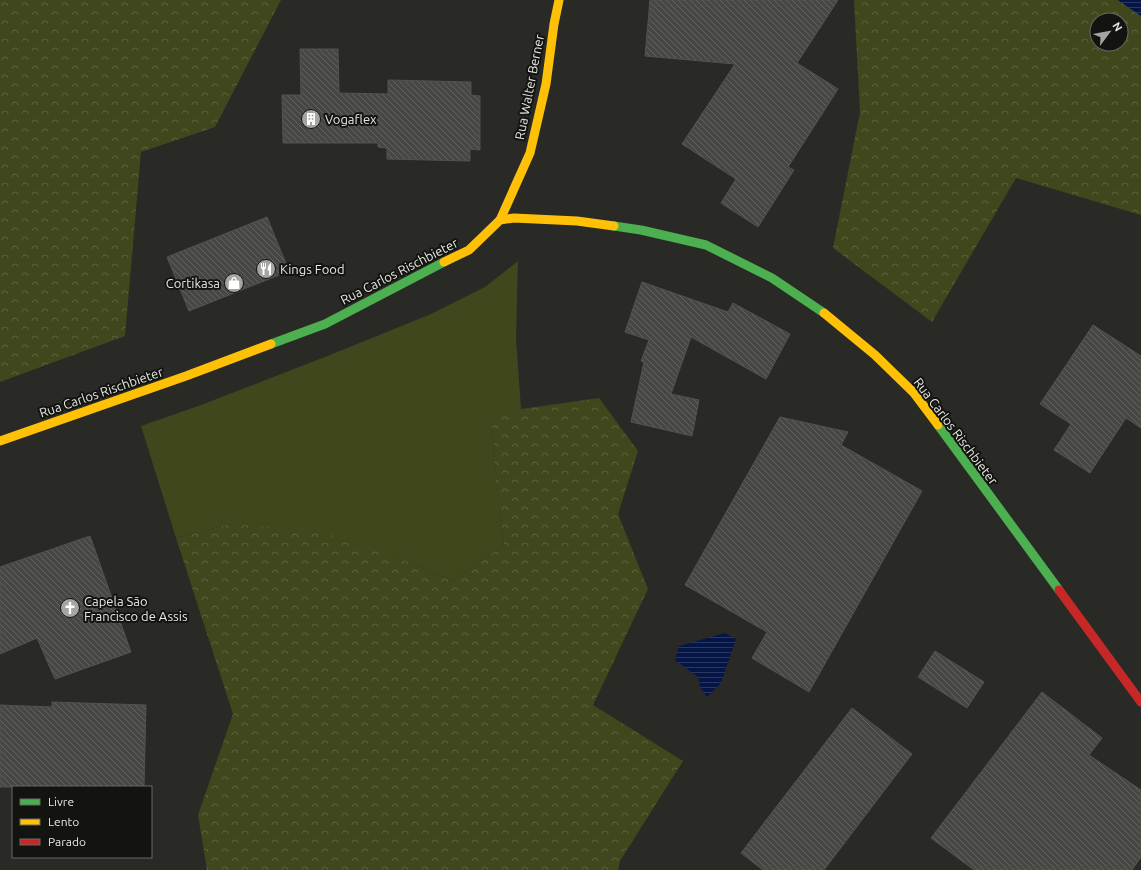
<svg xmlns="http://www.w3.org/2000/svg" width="1141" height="870" font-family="Ubuntu,sans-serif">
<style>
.green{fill:#40471d}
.forest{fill:url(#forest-crowns);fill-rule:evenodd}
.water{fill:url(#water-rules)}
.building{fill:url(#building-back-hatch);stroke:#52524e}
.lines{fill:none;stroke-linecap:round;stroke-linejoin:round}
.fast{stroke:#4caf50;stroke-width:9}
.slow{stroke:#ffc107;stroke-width:9}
.jam{stroke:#c62828;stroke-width:9}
.labels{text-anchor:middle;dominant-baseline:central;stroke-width:4;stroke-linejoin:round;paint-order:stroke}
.street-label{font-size:13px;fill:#e6e8e3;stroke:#131410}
.poi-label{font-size:13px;fill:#e6e8e3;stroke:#131410;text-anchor:start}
</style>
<defs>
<pattern id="forest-crowns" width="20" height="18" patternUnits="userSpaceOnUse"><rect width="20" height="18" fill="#40471d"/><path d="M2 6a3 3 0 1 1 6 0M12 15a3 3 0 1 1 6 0" fill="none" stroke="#5c623e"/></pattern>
<pattern id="water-rules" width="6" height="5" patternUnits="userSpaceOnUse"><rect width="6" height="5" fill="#051646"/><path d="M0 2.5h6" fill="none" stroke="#293861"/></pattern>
<pattern id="building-back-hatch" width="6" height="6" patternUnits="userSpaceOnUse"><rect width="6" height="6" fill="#474744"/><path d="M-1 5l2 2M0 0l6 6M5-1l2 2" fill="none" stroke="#62625f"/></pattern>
</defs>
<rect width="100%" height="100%" fill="#292a26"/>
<!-- green -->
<path class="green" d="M 518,261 L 516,338 L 521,409 L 492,420 L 495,478 L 504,545 L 452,581 L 397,557 L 230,524 L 176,538 L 141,426 L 201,405 L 330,355 L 431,314 L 485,287 Z"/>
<!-- forest -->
<g class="forest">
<path d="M 0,0 L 281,0 L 215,127 L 141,152 L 125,336 L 0,382 Z"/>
<path d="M 854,0 L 1118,0 L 1141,16 L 1141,215 L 1016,178 L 932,322 L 833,248 L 860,112 ZM 1097,20 L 1121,20 L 1121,44 L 1097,44 Z"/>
<path d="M 599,398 L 638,451 L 618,514 L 648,589 L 593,705 L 683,761 L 620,861 L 618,870 L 207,870 L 198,815 L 233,714 L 176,538 L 230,524 L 317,530 L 397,557 L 452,581 L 504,545 L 495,478 L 492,419 L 521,409 Z"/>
</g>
<!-- water -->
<g class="water">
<path d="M 1118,0 L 1141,0 L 1141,16 Z"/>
<path d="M 725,633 L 736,639 L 721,683 L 707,697 L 700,687 L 698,677 L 675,660 L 679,646 Z"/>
</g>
<!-- building -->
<g class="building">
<path d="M 650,0 L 838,0 L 797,63 L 838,89 L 788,167 L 794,170 L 758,227 L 721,203 L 736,179 L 682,144 L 735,64 L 645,56 Z"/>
<path d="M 300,49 L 338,49 L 339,93 L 388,94 L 388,80 L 471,82 L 471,95 L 480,96 L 480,150 L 470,149 L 470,161 L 387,159 L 387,148 L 378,147 L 378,143 L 283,143 L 282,95 L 301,95 Z"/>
<path d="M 267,217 L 289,271 L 189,311 L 167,257 Z"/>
<path d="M 642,282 L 728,312 L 733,303 L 790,334 L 766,379 L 691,337 L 671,394 L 699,400 L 692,436 L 631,422 L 644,362 L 641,361 L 649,340 L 625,332 Z"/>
<path d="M 1093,325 L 1141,356 L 1141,428 L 1126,418 L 1090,473 L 1054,450 L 1071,424 L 1040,404 Z"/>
<path d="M 780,417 L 848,432 L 841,445 L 922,491 L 809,692 L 752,658 L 767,632 L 685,585 Z"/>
<path d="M 90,536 L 131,652 L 55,679 L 37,638 L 0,654 L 0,567 Z"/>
<path d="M 935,651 L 984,682 L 967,708 L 918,677 Z"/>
<path d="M 1042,692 L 1102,738 L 1089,755 L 1141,790 L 1141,857 L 1132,870 L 974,870 L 931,838 Z"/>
<path d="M 52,702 L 146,705 L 144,787 L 0,787 L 0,705 L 52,707 Z"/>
<path d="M 852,708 L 912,754 L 824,870 L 763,870 L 741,853 Z"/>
</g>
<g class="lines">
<!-- fast -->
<g class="fast">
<path d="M 614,226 L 641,230 L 706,245 L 772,278 L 824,313"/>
<path d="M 271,344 L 325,324 L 444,262"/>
<path d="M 938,425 L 1059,590"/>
</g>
<!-- slow -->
<g class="slow">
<path d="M 500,220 L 530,153 L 546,84 L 554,24 L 559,0"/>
<path d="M 444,262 L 469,250 L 500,220 L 514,218 L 577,221 L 614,226"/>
<path d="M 824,313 L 875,355 L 914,393 L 938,425"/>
<path d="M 0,441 L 186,376 L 271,344"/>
</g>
<!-- jam -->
<path class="jam" d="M 1059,590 L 1141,702"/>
</g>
<!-- icons -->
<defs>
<symbol id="building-disc" viewBox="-11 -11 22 22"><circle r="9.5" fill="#a4a6a1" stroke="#131410"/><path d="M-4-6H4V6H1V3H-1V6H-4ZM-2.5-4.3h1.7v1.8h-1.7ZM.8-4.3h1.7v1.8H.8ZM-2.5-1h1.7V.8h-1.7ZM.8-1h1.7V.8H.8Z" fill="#fff"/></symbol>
<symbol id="restaurant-disc" viewBox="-11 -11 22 22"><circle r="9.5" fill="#a4a6a1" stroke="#131410"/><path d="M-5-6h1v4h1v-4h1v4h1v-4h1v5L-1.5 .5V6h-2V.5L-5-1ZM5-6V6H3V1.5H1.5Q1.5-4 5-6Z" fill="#fff"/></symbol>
<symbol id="shop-disc" viewBox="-11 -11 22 22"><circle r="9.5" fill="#a4a6a1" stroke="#131410"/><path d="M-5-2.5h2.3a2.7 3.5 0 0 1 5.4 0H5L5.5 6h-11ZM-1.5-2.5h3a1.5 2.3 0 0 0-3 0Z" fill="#fff"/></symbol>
<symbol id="church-disc" viewBox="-11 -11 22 22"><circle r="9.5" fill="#a4a6a1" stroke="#131410"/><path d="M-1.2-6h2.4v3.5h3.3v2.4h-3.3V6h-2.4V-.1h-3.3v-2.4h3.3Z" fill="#fff"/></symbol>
</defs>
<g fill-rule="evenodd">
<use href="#building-disc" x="300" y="108" width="22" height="22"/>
<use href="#restaurant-disc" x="255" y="258" width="22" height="22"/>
<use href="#shop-disc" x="223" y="272" width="22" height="22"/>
<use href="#church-disc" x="59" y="597" width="22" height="22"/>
</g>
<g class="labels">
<!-- street labels -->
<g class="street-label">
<text transform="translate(529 87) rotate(-79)">Rua Walter Berner</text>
<text transform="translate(399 271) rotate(-27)">Rua Carlos Rischbieter</text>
<text transform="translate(101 392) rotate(-19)">Rua Carlos Rischbieter</text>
<text transform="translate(956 431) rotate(53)">Rua Carlos Rischbieter</text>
</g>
<!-- poi labels -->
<g class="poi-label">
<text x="325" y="119">Vogaflex</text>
<text x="280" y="269">Kings Food</text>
<text x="220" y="283" text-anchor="end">Cortikasa</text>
<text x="84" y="601">Capela São<tspan x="84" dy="15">Francisco de Assis</tspan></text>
</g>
</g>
<!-- legend -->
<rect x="12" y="786" width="140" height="72" fill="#131410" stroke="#676964"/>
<rect x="20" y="799" width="20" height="6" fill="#4caf50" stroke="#676964"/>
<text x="48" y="806" font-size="12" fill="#e6e8e3">Livre</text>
<rect x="20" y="819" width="20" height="6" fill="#ffc107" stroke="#676964"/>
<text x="48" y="826" font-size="12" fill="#e6e8e3">Lento</text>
<rect x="20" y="839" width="20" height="6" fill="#c62828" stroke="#676964"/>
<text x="48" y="846" font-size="12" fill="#e6e8e3">Parado</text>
<!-- north arrow -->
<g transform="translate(1109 32) rotate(58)"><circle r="19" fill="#131410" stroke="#676964"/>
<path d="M0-3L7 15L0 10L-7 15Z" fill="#a4a6a1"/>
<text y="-6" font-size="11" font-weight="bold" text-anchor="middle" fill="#e6e8e3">N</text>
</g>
</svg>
